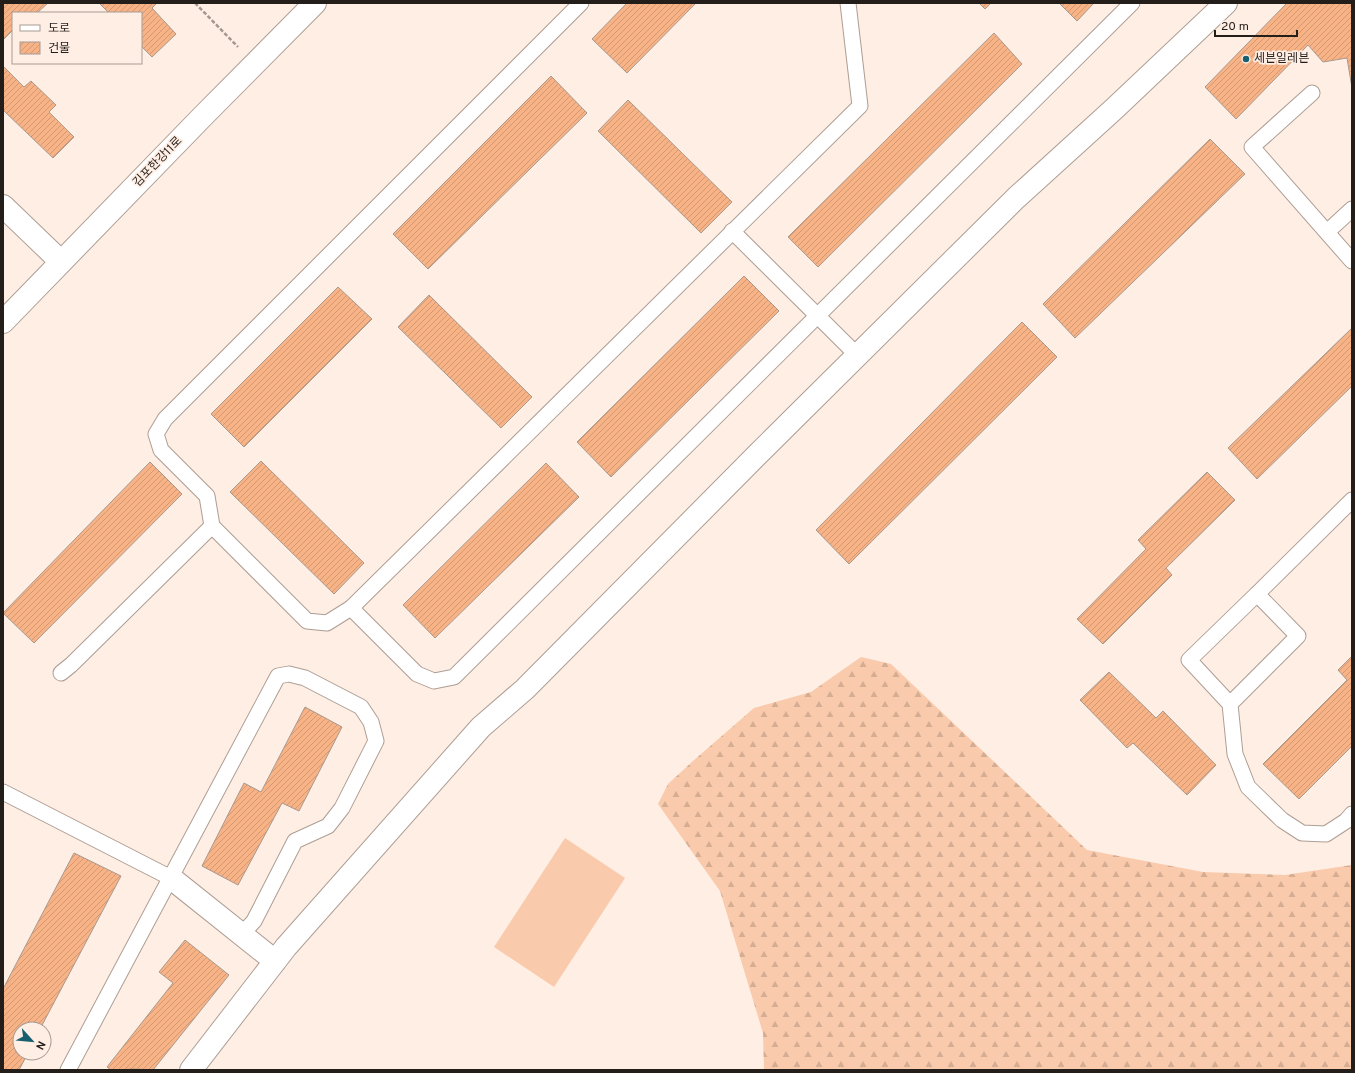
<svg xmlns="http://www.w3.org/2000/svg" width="1355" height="1073" font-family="Overpass,'Noto Sans KR',sans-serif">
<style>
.grass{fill:#f9caab}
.forest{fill:url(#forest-firs)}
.building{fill:url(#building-hatch);stroke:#a8998f}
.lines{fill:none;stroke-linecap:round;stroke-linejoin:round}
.lane-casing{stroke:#ad9e94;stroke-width:17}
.street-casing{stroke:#ad9e94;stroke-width:24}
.secondary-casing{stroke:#ad9e94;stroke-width:24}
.path{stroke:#a3978f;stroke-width:2.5;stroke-dasharray:4 2;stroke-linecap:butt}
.lane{stroke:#fff;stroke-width:15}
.street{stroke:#fff;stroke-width:22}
.secondary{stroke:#fff;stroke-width:22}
.poi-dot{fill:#175f6f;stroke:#ffeee4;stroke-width:1.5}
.labels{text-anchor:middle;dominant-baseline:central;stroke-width:3.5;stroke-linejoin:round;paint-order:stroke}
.poi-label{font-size:12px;fill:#241e1b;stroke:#ffeee4;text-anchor:start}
.street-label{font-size:12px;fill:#241e1b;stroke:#ffeee4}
</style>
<defs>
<pattern id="forest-firs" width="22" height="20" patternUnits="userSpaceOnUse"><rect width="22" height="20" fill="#f9caab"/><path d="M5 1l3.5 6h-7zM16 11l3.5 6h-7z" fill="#d5ad93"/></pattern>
<pattern id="building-hatch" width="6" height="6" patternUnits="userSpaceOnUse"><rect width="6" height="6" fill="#f7b285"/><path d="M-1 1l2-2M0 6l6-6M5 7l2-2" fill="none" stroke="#d49972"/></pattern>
</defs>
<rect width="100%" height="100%" fill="#ffeee4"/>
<!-- grass -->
<path class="grass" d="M 565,838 L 625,878 L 554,987 L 494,947 Z"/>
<!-- forest -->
<path class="forest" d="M 861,657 L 891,664 L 1087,850 L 1203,872 L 1285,875 L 1352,865 L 1352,1070 L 764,1070 L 763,1033 L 720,891 L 658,804 L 668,784 L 693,761 L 754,708 L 811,692 Z"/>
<!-- building -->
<g class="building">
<path d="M 3,3 L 48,3 L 37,13 L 13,13 L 13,30 L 3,40 Z"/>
<path d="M 99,3 L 157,3 L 152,8 L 176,34 L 152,57 L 141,46 L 141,13 L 109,13 Z"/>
<path d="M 627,3 L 696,3 L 627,73 L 592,39 Z"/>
<path d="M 979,3 L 991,3 L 985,9 Z"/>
<path d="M 1059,3 L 1094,3 L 1077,21 Z"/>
<path d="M 1287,3 L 1352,3 L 1352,88 L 1347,58 L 1323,62 L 1308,45 L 1236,119 L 1205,87 Z"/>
<path d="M 994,33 L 1022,64 L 818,267 L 788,237 Z"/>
<path d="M 3,66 L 24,87 L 31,81 L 56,105 L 49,112 L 74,137 L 53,158 L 3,110 Z"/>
<path d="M 551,76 L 587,113 L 428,269 L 393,234 Z"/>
<path d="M 628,100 L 732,202 L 701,233 L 598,131 Z"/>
<path d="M 1210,139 L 1245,174 L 1075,338 L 1043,304 Z"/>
<path d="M 744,276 L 779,311 L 611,477 L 577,442 Z"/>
<path d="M 338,287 L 372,319 L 244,447 L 211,414 Z"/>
<path d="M 429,295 L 532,397 L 501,428 L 398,327 Z"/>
<path d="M 1022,322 L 1057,357 L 849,564 L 816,530 Z"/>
<path d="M 1352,328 L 1352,386 L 1257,479 L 1228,448 Z"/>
<path d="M 261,461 L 364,563 L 334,594 L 230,492 Z"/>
<path d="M 150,462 L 182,494 L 34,643 L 3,613 Z"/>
<path d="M 546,463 L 579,497 L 435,638 L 403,605 Z"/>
<path d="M 1207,472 L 1235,500 L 1166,568 L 1172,575 L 1103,644 L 1077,619 L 1146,549 L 1138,540 Z"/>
<path d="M 1352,656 L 1352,746 L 1299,799 L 1263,764 L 1347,680 L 1338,670 Z"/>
<path d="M 1109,672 L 1156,718 L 1163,711 L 1216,765 L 1187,795 L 1133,743 L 1127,748 L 1080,700 Z"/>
<path d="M 305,707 L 342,727 L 299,811 L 282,803 L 238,885 L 202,866 L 244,783 L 261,792 Z"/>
<path d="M 74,853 L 121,876 L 40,1029 L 20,1029 L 20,1053 L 28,1053 L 19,1070 L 3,1070 L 3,989 Z"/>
<path d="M 185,940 L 229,975 L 153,1070 L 135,1069 L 111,1070 L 107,1067 L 173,983 L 159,972 Z"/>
</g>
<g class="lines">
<defs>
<g id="lane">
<path d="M 581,3 L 165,419 L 156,434 L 161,450 L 207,496 L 212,526 L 307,621 L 327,623 L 351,608 L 860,106 L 848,3"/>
<path d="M 1312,93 L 1252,147 L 1352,261"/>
<path d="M 732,231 L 857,355"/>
<path d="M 1327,232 L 1352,209"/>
<path d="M 1257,594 L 1352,500"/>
<path d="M 351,608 L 417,674 L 434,681 L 454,677 L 1132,3"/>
<path d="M 61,673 L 71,665 L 212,526"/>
<path d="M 1230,704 L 1189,660 L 1257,594 L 1298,636 L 1230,704 L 1235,754 L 1248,787 L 1282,820 L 1302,833 L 1326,834 L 1346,821 L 1352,814"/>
<path d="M 3,792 L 171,878"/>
<path d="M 68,1070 L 278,676 L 289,674 L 305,678 L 361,707 L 371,722 L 376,741 L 342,808 L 328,826 L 295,841 L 254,921 L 241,935"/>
</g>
<g id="street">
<path d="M 3,206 L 55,256"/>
<path d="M 171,878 L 275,961"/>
<path d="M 191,1070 L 286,947 L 481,727 L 525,689 L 759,453 L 1016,198 L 1114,109 L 1226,3"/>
</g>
<path id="secondary" d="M 3,322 L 202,117 L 315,3"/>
</defs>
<!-- lane casing -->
<use href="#lane" class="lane-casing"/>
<!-- street casing -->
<use href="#street" class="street-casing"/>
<!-- secondary casing -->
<use href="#secondary" class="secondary-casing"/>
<!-- path -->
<path class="path" d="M 195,3 L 238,47"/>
<!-- lane -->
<use href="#lane" class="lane"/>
<!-- street -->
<use href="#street" class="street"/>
<!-- secondary -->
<use href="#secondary" class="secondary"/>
</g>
<!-- markers -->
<circle class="poi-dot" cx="1246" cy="59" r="4"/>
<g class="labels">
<!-- poi labels -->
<g class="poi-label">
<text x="1254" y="59">세븐일레븐</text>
</g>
<!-- street labels -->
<g class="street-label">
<text transform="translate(158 162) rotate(-46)">김포한강11로</text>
</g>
</g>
<!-- border -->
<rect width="1355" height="1073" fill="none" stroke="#241e1b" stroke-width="8"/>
<!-- legend -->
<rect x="12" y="12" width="130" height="52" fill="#ffeee4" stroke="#a79b94"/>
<rect x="20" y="25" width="20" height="6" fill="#ffffff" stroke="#a79b94"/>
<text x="48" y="32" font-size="12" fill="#241e1b">도로</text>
<rect x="20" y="42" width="20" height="12" fill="url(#building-hatch)" stroke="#a79b94"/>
<text x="48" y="52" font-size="12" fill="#241e1b">건물</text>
<!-- north arrow -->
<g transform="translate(32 1041) rotate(117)"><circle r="19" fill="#ffeee4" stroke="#a79b94"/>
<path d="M0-3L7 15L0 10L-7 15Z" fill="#175f6f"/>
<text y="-6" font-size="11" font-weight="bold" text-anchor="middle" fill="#241e1b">N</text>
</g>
<!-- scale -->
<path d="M1215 30v6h82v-6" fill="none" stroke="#241e1b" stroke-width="2"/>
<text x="1221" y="30" font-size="12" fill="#241e1b" stroke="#ffeee4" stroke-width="3" paint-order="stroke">20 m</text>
</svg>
